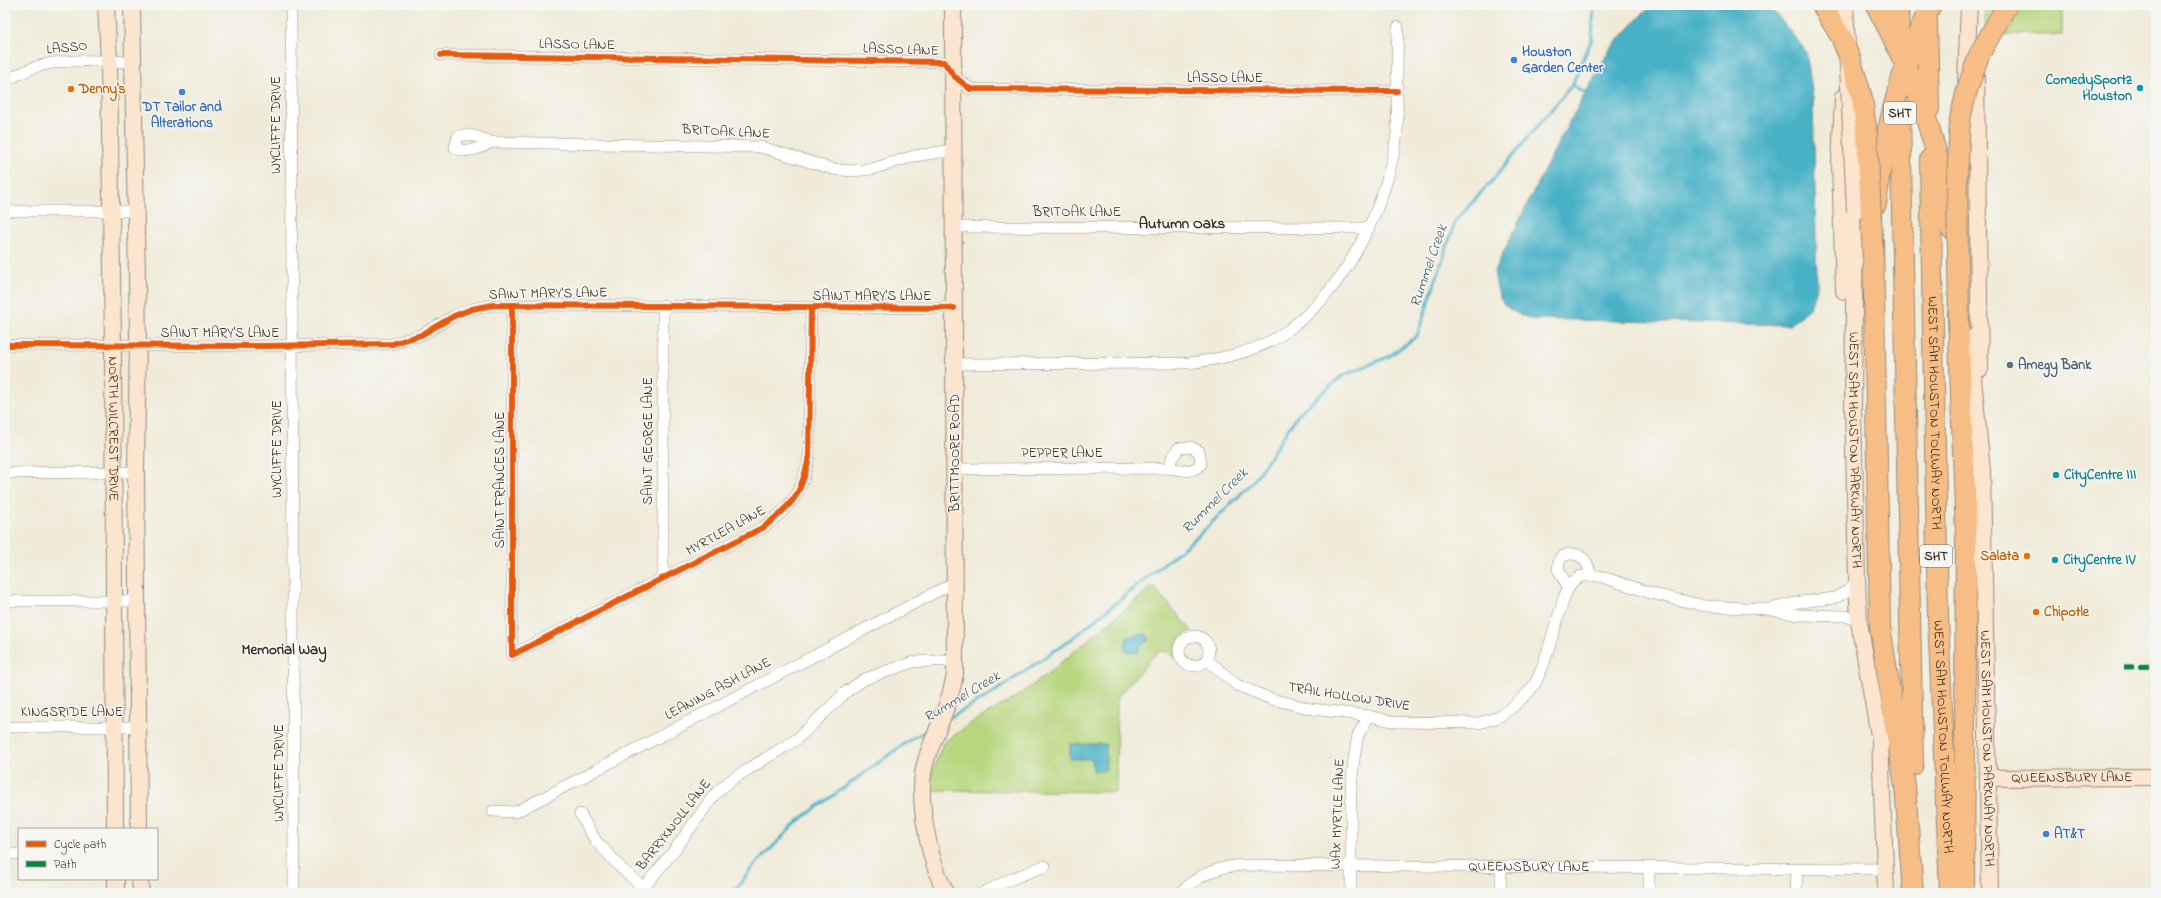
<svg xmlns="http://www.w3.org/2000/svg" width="2161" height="898" font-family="'Indie Flower',sans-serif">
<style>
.green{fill:#b7d67e;stroke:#79804e}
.water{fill:#47b1c6;stroke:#416e72}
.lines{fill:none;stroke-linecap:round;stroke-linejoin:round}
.stream{stroke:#47b1c6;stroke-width:3}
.street-casing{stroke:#968a7c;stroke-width:12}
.secondary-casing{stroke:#968a7c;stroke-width:18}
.highway-casing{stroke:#968a7c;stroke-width:22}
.street{stroke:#fff;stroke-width:11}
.secondary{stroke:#fbe5cf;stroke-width:16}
.highway{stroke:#f6be86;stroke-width:20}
.secondary-bridge-casing{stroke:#968a7c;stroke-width:18;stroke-linecap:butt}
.highway-bridge-casing{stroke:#968a7c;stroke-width:22;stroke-linecap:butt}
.secondary-bridge{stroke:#fbe5cf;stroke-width:16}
.highway-bridge{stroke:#f6be86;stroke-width:20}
.quiet{stroke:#00873e;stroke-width:5;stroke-dasharray:10 5;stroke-linecap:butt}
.cycleway-casing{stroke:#f6f6f2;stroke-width:8}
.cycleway{stroke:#e8590c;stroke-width:6}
.shop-dot{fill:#3f7fe0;stroke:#f6f6f2;stroke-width:1.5}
.culture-dot{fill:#0f9aa8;stroke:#f6f6f2;stroke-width:1.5}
.food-dot{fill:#e8710a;stroke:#f6f6f2;stroke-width:1.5}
.service-dot{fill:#5c6f8a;stroke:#f6f6f2;stroke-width:1.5}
.labels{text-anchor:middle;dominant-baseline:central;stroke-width:3;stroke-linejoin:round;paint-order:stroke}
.shield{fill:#f6f6f2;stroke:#73675e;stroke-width:1}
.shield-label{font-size:13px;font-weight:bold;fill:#3b2a1e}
.street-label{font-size:14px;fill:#3b2a1e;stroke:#f6f6f2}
.shop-label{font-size:14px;font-weight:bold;fill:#366cbe;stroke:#f6f6f2;text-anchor:start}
.culture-label{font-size:14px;font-weight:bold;fill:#0d838f;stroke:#f6f6f2;text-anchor:start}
.food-label{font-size:14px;font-weight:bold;fill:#c56008;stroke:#f6f6f2;text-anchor:start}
.service-label{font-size:14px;font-weight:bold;fill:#4e5e75;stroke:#f6f6f2;text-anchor:start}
.neighbourhood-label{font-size:15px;font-weight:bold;fill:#3b2a1e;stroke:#f6f6f2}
.water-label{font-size:15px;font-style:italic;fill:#3f5959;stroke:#f6f6f2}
</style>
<rect width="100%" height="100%" fill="#f6f6f2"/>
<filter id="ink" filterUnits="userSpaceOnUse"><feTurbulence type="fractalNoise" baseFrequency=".025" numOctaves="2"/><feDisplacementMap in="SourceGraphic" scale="8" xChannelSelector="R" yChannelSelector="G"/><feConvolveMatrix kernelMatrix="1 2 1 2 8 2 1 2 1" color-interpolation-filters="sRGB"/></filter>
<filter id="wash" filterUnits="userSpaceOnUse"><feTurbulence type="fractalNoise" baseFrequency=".012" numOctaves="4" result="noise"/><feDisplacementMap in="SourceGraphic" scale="16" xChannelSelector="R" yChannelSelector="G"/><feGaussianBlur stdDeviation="0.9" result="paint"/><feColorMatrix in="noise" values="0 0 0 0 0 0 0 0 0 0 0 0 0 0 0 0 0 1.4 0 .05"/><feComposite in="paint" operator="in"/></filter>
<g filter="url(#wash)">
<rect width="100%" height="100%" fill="#f0ebd9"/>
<!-- green -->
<g class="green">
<path d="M 1985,5 L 2062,5 L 2062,35 L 1985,34 Z"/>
<path d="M 1153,586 L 1192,631 C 1178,637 1175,643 1175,658 L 1168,652 L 1158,651 L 1117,697 L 1116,792 L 930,790 L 932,772 L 943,743 L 970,724 L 1019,695 L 1051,671 Z"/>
</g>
<!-- water -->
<g class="water">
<path d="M 1658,5 L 1763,5 L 1776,14 L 1806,51 L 1813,98 L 1817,285 L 1810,307 L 1790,325 L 1531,319 C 1500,307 1499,303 1494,271 L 1559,141 L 1610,49 L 1644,12 Z"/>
<path d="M 1146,634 L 1149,637 L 1148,641 L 1140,646 L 1138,652 L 1126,652 L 1124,648 L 1127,638 L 1134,635 Z"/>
<path d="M 1070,744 L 1106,744 L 1106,771 L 1093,771 L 1092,759 L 1070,759 Z"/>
</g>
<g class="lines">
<!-- stream -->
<g class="stream">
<path d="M 1572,85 L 1586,93"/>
<path d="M 949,718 L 990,695 L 1073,638 L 1199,535 L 1252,483 L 1299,413 L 1342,376 L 1388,357 L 1417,336 L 1456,220 L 1490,183 L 1572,85 L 1592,39 L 1594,5"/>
<path d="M 733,893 L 751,869 L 798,821 L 911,739 L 932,728"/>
</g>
</g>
</g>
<g filter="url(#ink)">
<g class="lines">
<defs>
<g id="street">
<path d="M 291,5 L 294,893"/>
<path d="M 441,55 L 944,62 L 954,76 L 970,89 L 1397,91"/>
<path d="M 5,80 C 16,76 28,69 39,66 C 70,58 102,61 134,62"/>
<path d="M 491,142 C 481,148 466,155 455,147 L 458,137 C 468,132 481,138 491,142 L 761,147 L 833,169 L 851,171 L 872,169 L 914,156 L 954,150"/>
<path d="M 5,211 L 136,211"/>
<path d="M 954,227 L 1369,228"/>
<path d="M 512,305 L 512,655 L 764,527 C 794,503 801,495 809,457 L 811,308"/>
<path d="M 663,305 L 663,578"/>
<path d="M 5,345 L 264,346 L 392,344 L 421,335 L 454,316 L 472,309 L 493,305 L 954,308"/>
<path d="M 955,364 L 1189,363 C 1221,359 1253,353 1281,335 C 1345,293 1387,207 1397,133 C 1398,120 1397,106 1397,93 C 1397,71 1397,49 1398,27"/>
<path d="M 955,469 L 1169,468 C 1181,470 1192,474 1201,464 L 1199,451 L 1190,447 L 1179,448 L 1172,458 L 1169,468"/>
<path d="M 5,473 L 136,472"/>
<path d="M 1568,587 L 1558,569 L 1560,558 C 1575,548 1589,558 1590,575"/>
<path d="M 5,601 L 138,601"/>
<path d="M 1774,608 L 1800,602 L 1835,598 L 1847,591 L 1857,580"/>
<circle cx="1194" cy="651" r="15"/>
<path d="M 1207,660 L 1237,685 L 1271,699 L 1312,709 L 1369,716 L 1396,722 L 1479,723 L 1496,718 L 1510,709 L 1526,695 L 1535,684 L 1543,666 L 1565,595 L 1571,583 L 1581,576 L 1599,576 L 1654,594 L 1705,606 L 1767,609 L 1799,615 L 1846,616 L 1859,622"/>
<path d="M 5,727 L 139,727"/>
<path d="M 493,811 L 516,812 L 955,582"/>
<path d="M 580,814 L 596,841 L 624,871 L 644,888"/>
<path d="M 5,854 L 19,854"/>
<path d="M 639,893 L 673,852 L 715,794 L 731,780 L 797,739 L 846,692 L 865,679 L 913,662 L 955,660"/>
<path d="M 983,893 L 1009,880 L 1045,866"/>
<path id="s1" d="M 1181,893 C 1197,874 1219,867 1242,865 L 1885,869"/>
<path d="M 1351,893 L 1351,790 L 1354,759 L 1358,735 L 1369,716"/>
<path d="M 1501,893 L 1501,867"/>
<path d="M 1649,893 L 1649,868"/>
<path d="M 1796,893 L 1797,869"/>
</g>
<g id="secondary">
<path id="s2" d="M 106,5 L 109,61 L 113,345 L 115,829"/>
<path d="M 132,5 L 138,336 L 136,472 L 139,829"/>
<path d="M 1976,74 L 1980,369"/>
<path d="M 1966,80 L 1969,5"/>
<path d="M 1843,97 L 1840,163 L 1844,291"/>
<path id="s3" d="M 1855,211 L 1853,406 L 1857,580 L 1859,622 L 1880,741 L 1886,893"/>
<path id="s4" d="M 1969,337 L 1982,471 L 1990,893"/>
<path id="s5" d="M 1988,778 L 2156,777"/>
<path d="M 116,879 L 116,893"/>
<path d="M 140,879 L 141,893"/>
<path d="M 946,893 C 929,860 914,793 927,757 C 937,728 950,704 955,674 L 953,5"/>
</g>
<g id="highway">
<path d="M 1876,5 C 1914,75 1942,150 1951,229"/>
<path d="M 1898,5 L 1899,45"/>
<path d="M 1927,21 L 1929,109"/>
<path d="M 1900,111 L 1913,765"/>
<path id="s6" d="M 1930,159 L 1938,617 L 1950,893"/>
<path d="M 1876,204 C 1883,136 1901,67 1931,5"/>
<path d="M 1873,242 L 1880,627 L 1905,786 L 1913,893"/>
<path d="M 1958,313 L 1966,537 L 1964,893"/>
</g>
</defs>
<!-- street casing -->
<use href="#street" class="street-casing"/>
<!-- secondary casing -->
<use href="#secondary" class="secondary-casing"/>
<!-- highway casing -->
<use href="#highway" class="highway-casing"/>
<!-- street -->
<use href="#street" class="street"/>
<!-- secondary -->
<use href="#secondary" class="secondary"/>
<!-- highway -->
<use href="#highway" class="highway"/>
<defs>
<path id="secondary-bridge" d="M 1845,5 L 1855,211"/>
<g id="highway-bridge">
<path d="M 1822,5 L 1841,37 L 1851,61 L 1862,98 L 1867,135 L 1873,259"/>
<path d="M 1959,331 L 1957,180 L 1960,119 L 1967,90 L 1979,55 L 2007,5"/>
</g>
</defs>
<!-- secondary-bridge casing -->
<use href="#secondary-bridge" class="secondary-bridge-casing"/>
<!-- highway-bridge casing -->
<use href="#highway-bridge" class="highway-bridge-casing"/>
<!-- secondary-bridge -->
<use href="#secondary-bridge" class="secondary-bridge"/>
<!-- highway-bridge -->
<use href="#highway-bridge" class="highway-bridge"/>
<!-- quiet -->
<path class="quiet" d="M 2124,667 L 2156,666"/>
<defs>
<g id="cycleway">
<path d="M 441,55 L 944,62 L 954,76 L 970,89 L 1397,91"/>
<path d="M 512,305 L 512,655 L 764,527 C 794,503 801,495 809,457 L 811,308"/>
<path d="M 5,345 L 264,346 L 392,344 L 421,335 L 454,316 L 472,309 L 493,305 L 954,308"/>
</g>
</defs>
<!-- cycleway casing -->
<use href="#cycleway" class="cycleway-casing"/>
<!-- cycleway -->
<use href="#cycleway" class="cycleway"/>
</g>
</g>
<!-- markers -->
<g class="shop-dot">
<circle cx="1514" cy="60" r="4"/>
<circle cx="182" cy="92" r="4"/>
<circle cx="2046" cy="834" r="4"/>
</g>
<g class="culture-dot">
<circle cx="2140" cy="88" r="4"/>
<circle cx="2056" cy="475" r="4"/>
<circle cx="2055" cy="560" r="4"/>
</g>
<g class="food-dot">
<circle cx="71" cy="89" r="4"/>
<circle cx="2027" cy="556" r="4"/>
<circle cx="2036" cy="612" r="4"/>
</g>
<circle class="service-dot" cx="2010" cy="365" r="4"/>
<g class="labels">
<!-- shield labels -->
<g class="shield">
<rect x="1884" y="102" width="32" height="22" rx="3"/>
<rect x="1920" y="545" width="32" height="22" rx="3"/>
</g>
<g class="shield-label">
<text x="1900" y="113">SHT</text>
<text x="1936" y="556">SHT</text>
</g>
<!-- street labels -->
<g class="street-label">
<text transform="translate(577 45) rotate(1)">LASSO LANE</text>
<text transform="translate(67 48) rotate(-6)">LASSO</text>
<text transform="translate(901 50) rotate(2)">LASSO LANE</text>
<text x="1225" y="78">LASSO LANE</text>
<text transform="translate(276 125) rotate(-90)">WYCLIFFE DRIVE</text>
<text transform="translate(726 132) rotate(3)">BRITOAK LANE</text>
<text x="1077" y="212">BRITOAK LANE</text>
<text transform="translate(548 294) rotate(-1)">SAINT MARY'S LANE</text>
<text x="872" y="296">SAINT MARY'S LANE</text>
<text x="220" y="333">SAINT MARY'S LANE</text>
<text stroke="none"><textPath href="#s6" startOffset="254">WEST SAM HOUSTON TOLLWAY NORTH</textPath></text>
<text stroke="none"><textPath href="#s2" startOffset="424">NORTH WILCREST DRIVE</textPath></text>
<text transform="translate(648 441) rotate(-90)">SAINT GEORGE LANE</text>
<text transform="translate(277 449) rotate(-90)">WYCLIFFE DRIVE</text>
<text stroke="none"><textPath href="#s3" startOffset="239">WEST SAM HOUSTON PARKWAY NORTH</textPath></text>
<text transform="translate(955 453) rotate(-90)">BRITTMOORE ROAD</text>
<text x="1062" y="453">PEPPER LANE</text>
<text transform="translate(500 480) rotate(-90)">SAINT FRANCES LANE</text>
<text transform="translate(726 531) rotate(-29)">MYRTLEA LANE</text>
<text transform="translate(718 689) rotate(-28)">LEANING ASH LANE</text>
<text transform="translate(1349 697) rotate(9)">TRAIL HOLLOW DRIVE</text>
<text x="72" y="712">KINGSRIDE LANE</text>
<text stroke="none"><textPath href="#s6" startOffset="578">WEST SAM HOUSTON TOLLWAY NORTH</textPath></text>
<text stroke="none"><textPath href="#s4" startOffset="412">WEST SAM HOUSTON PARKWAY NORTH</textPath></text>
<text transform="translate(279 773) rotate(-90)">WYCLIFFE DRIVE</text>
<text stroke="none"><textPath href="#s5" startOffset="84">QUEENSBURY LANE</textPath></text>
<text transform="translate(1338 814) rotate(-88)">WAX MYRTLE LANE</text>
<text transform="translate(674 825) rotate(-52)">BARRYKNOLL LANE</text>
<text stroke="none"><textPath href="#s1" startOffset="356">QUEENSBURY LANE</textPath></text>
</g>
<!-- shop labels -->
<g class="shop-label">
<text x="1522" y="52">Houston<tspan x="1522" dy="16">Garden Center</tspan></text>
<text x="182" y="107" text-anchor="middle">DT Tailor and<tspan x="182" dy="16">Alterations</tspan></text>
<text x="2054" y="834">AT&amp;T</text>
</g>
<!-- culture labels -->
<g class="culture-label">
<text x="2132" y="80" text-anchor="end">ComedySportz<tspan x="2132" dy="16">Houston</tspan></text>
<text x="2064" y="475">CityCentre III</text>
<text x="2063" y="560">CityCentre IV</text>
</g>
<!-- food labels -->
<g class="food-label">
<text x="79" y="89">Denny's</text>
<text x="2019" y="556" text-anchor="end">Salata</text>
<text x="2044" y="612">Chipotle</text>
</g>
<!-- service labels -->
<g class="service-label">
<text x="2018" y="365">Amegy Bank</text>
</g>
<!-- neighbourhood labels -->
<g class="neighbourhood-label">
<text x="1182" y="224">Autumn Oaks</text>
<text x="284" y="650">Memorial Way</text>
</g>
<!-- water labels -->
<g class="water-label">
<text transform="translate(1429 266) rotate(-71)">Rummel Creek</text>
<text transform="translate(1215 501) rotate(-45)">Rummel Creek</text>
<text transform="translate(962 697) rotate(-31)">Rummel Creek</text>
</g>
</g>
<!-- margin -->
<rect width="2161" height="898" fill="none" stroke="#f6f6f2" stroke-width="20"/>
<!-- legend -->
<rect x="18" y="828" width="140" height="52" fill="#f6f6f2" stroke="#aba49d"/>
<rect x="26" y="841" width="20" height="6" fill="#e8590c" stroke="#aba49d"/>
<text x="54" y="848" font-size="12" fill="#3b2a1e">Cycle path</text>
<rect x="26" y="861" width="20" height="6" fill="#00873e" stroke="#aba49d"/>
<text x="54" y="868" font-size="12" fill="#3b2a1e">Path</text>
</svg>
